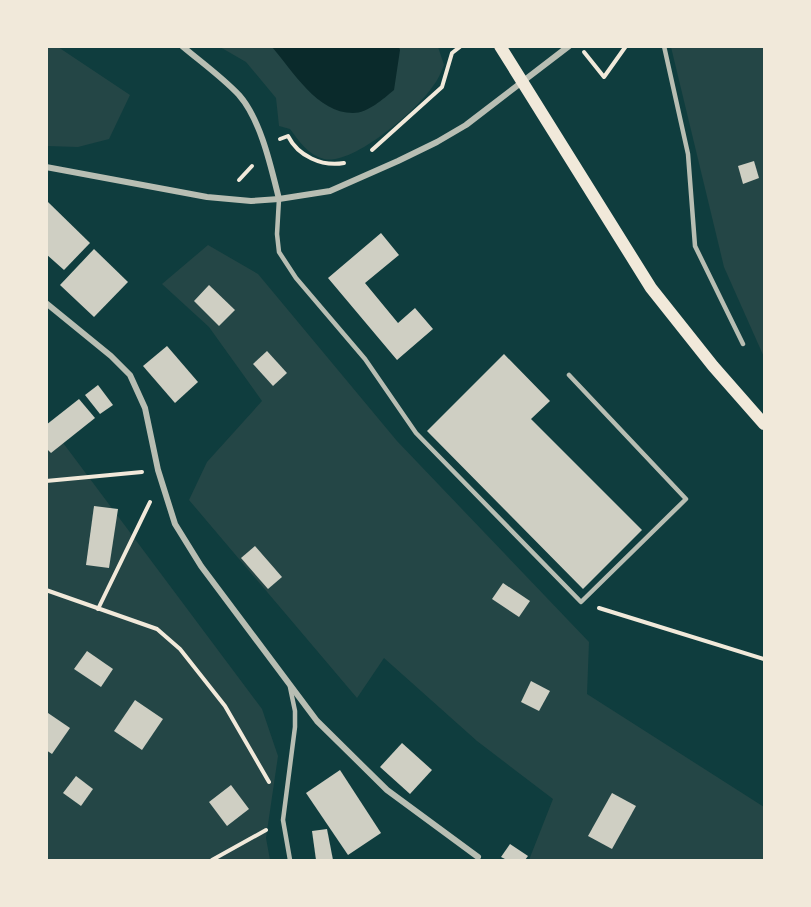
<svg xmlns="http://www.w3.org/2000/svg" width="811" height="907" font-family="'Golos Text',sans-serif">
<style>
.green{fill:#244646}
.water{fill:#0a2a2b}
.building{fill:#cfcfc3}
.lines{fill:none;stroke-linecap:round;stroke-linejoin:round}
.path{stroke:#f1e9da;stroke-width:4}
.service{stroke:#b8beb3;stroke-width:4.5}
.minor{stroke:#b8beb3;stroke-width:6}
.secondary{stroke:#f1e9da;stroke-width:12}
</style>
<rect width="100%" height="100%" fill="#0f3d3e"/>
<!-- green -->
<g class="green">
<path d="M 46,47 L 58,47 L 130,95 L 109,139 L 78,147 L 47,146 Z"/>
<path d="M 220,47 L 438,47 L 444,65 C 441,72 438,80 433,86 C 418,109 353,166 324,159 C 308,155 299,141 290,129 L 279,126 L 276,98 L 246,62 Z"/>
<path d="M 671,47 L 764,47 L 764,357 L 724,267 Z"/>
<path d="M 208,245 L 258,274 L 397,441 L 589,642 L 587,694 L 764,807 L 764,860 L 529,860 L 553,799 L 477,741 L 384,658 L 357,698 L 189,500 L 207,462 L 262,401 L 209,327 L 162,284 Z"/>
<path d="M 46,420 L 262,709 L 278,756 L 266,838 L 270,860 L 47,860 Z"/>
</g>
<!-- water -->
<path class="water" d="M 272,47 L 399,47 L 400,50 L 394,90 C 383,99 368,113 353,113 C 317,113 293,71 272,47 Z"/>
<!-- building -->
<g class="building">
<path d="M 754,161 L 759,178 L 743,184 L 738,166 Z"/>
<path d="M 48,202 L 90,243 L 64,270 L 46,254 Z"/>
<path d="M 381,233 L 399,255 L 365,283 L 398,323 L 415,308 L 433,329 L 397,360 L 328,278 Z"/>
<path d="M 94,249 L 128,282 L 94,317 L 60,285 Z"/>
<path d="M 209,285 L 235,310 L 219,326 L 194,301 Z"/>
<path d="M 167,346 L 198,382 L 175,403 L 143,366 Z"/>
<path d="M 267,351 L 287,373 L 273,386 L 253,364 Z"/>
<path d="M 504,354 L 550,401 L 531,419 L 642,530 L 583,589 L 427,431 Z"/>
<path d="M 98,385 L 113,405 L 100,414 L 85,395 Z"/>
<path d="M 79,399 L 95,418 L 51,453 L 46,448 L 46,425 Z"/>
<path d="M 94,506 L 118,509 L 109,568 L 86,565 Z"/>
<path d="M 255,546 L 282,577 L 268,589 L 241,558 Z"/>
<path d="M 503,583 L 530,601 L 519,617 L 492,599 Z"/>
<path d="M 87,651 L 113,669 L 101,687 L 74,669 Z"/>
<path d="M 531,681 L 550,691 L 539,711 L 521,702 Z"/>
<path d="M 135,700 L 163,719 L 142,750 L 114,731 Z"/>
<path d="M 48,713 L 70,728 L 52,754 L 46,750 L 46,715 Z"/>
<path d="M 402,743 L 432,770 L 410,794 L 380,767 Z"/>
<path d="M 340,770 L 381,833 L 348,855 L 306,793 Z"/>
<path d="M 76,776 L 93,789 L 81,806 L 63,793 Z"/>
<path d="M 231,785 L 249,809 L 227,826 L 209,802 Z"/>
<path d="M 612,793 L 636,806 L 612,849 L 588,836 Z"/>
<path d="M 327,829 L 333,860 L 316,860 L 312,831 Z"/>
<path d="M 510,844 L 528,856 L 525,860 L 507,860 L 501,857 Z"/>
</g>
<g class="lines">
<!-- path -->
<g class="path">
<path d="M 584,52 L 604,77 L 626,46"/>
<path d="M 280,139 L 288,136 C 298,156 322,167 344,163"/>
<path d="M 372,150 L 442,87 L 452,53 L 461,46"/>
<path d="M 239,180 L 252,166"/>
<path d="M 46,481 L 142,472"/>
<path d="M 46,590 L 157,629 L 180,649 L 225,706 L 269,782"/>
<path d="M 599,608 L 764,659"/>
<path d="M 98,609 L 150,502"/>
<path d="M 212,860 L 266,830"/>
</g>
<!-- service -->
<g class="service">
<path d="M 664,46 L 688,154 L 695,246 L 743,344"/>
<path d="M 279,199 L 277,234 L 279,252 L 296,278 L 365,359 L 416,433 L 581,602 L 686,499 L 569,375"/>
<path d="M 290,860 L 283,820 L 295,727 L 295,711 L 290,687"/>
</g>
<!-- minor -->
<g class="minor">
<path d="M 182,46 C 201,62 222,77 239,95 C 261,120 271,167 279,199"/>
<path d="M 46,167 L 207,197 L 251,201 L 279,199 L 330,191 L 398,161 L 437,142 L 466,125 L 569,46"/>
<path d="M 46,303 L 111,356 L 130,375 L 145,408 L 158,470 L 175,524 L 201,566 L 317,721 L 387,790 L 478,857"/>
</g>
<!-- secondary -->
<path class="secondary" d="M 500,46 L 651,288 L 713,366 L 764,424"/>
</g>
<!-- border -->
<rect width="811" height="907" fill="none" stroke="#f1e9da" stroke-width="96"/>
</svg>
